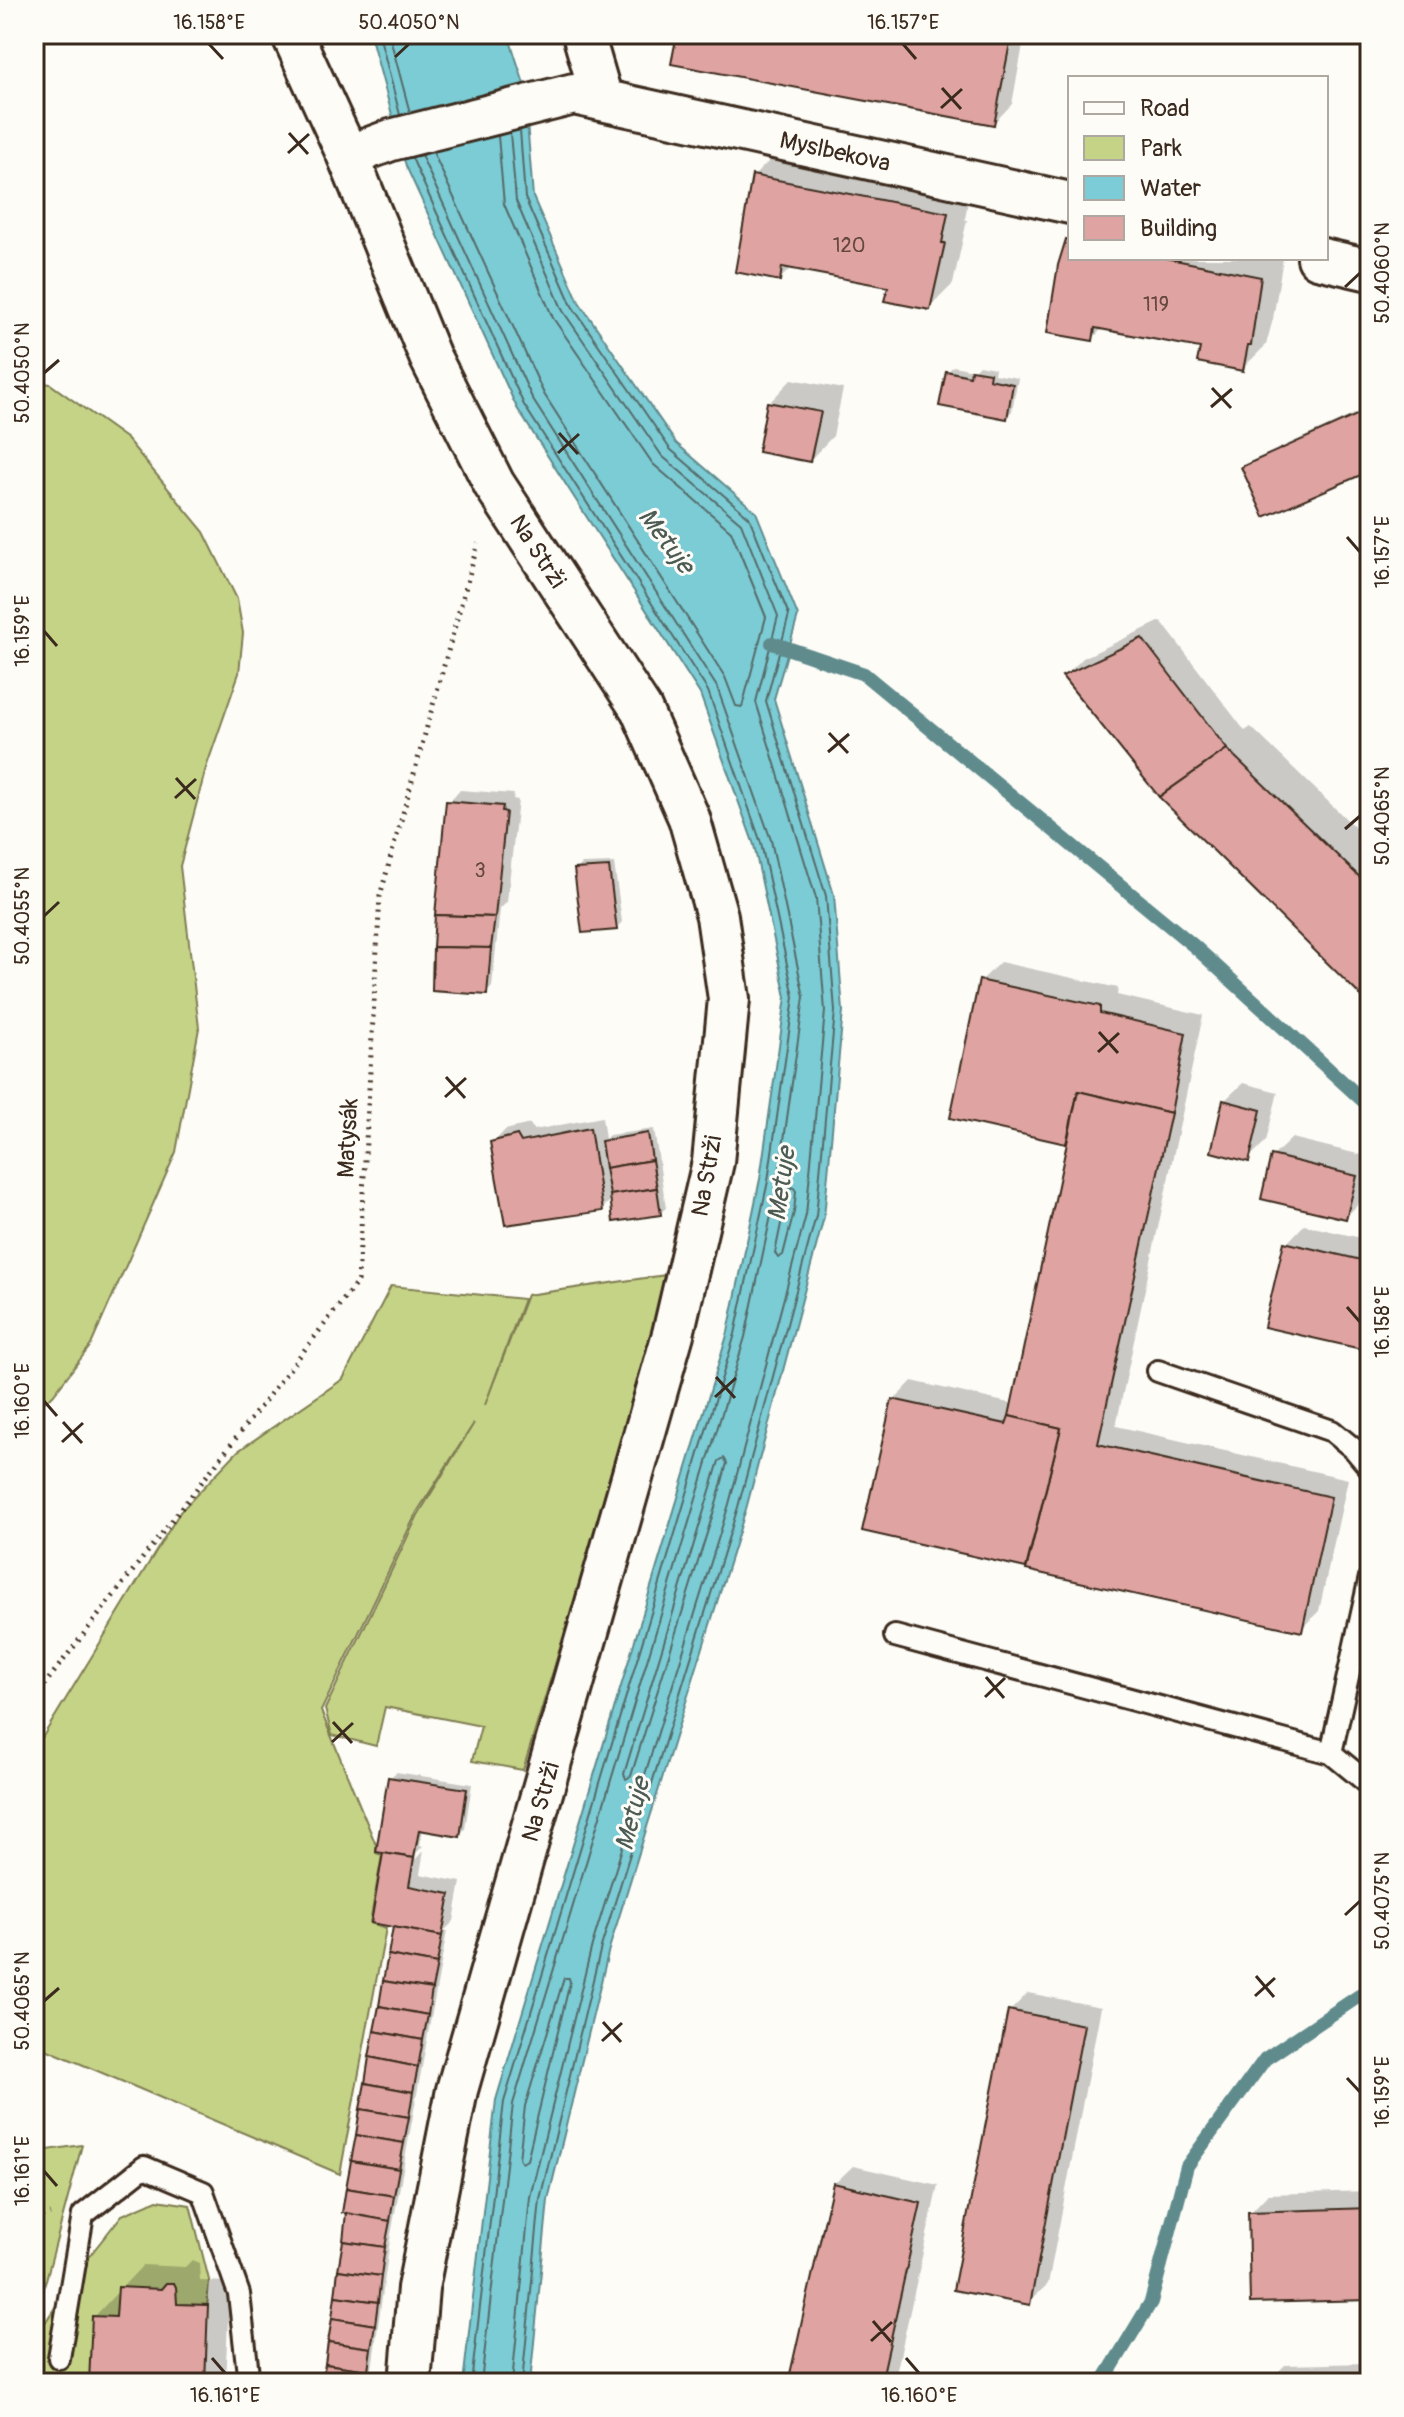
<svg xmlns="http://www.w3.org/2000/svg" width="1404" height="2417" font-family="Pangolin,sans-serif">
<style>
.green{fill:#c5d387;stroke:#807e52;stroke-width:2}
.water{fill:#7bccd6;stroke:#618b8c;stroke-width:2}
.shadow{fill:#0003}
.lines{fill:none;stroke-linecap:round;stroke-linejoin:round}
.shore{stroke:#556b68;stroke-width:2}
.stream{stroke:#618b8c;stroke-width:14}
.building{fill:#dfa4a1;stroke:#3b2a1e;stroke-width:2}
.lane-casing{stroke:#3b2a1e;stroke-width:26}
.street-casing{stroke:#3b2a1e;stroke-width:46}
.path{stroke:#3b2a1e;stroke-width:5;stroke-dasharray:2 6;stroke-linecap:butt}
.lane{stroke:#fdfcf7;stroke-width:20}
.street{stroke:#fdfcf7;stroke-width:40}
.ticks{fill:none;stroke:#3b2a1e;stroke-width:3}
.labels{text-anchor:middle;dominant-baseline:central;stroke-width:6;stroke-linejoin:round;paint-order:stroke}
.number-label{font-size:20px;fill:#64483f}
.street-label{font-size:24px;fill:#3b2a1e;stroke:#fdfcf7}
.water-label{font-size:26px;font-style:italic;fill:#4e5b55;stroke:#fdfcf7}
.neatline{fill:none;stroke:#3b2a1e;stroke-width:3}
.ticks-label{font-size:20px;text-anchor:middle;fill:#3b2a1e}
</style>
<rect width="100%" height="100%" fill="#fdfcf7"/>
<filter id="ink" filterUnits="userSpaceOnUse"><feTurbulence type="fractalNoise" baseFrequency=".0125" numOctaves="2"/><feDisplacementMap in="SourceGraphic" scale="16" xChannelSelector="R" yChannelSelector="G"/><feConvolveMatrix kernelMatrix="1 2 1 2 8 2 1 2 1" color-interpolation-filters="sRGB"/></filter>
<g filter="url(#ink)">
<!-- green -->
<g class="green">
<path d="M 34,381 L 50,384 L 127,439 L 204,532 L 237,599 L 243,633 L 239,673 L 206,768 L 180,866 L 199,1028 L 176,1152 L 91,1345 L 53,1395 L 34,1410 Z"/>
<path d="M 666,1275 L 667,1295 L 523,1770 L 472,1761 L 481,1726 L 385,1707 L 376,1746 L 332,1735 L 325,1709 L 418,1515 L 474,1423 L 417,1512 L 321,1711 L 376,1845 L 376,1853 L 382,1855 L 370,1923 L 386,1928 L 340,2174 L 34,2044 L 34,1751 L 180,1512 L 238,1451 L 343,1379 L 391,1286 L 524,1299 L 485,1405 L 527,1295 Z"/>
<path d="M 82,2145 L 39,2306 L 34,2306 L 34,2152 Z"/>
<path d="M 157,2200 L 190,2205 L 209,2280 L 202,2383 L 34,2383 L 34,2335 L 37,2335 L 83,2264 L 122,2215 Z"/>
</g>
<!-- water -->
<path class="water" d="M 370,34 L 508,34 L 524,84 L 533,197 L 579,302 L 676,443 L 756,512 L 798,616 L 774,699 L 834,895 L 843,1011 L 824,1217 L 746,1509 L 609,1949 L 548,2200 L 530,2383 L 463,2383 L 496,2100 L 728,1332 L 760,1179 L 786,997 L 754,845 L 700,694 L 517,408 L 406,166 Z"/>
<!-- shadow -->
<g class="shadow">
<path d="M 679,34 L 1025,34 L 1012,104 L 994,123 Z"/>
<path d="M 778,152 L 970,189 L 965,219 L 967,220 L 953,284 L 929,308 L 890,286 L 792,267 L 780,279 L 754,176 Z"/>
<path d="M 1070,237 L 1070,258 L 1283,258 L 1273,319 L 1266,345 L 1242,369 L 1202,346 L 1104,327 L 1092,339 L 1049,331 Z"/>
<path d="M 979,365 L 995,368 L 994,374 L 1018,378 L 1012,411 L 1006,417 L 948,372 L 953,366 L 974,370 Z"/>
<path d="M 792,379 L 843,389 L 833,436 L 810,460 L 769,403 Z"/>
<path d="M 1370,407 L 1370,469 L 1244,468 L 1249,462 Z"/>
<path d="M 1161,621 L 1245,731 L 1251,727 L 1370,842 L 1370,1003 L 1065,676 L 1083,658 Z"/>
<path d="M 460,790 L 514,794 L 513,799 L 518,800 L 507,902 L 500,909 L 492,987 L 486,993 L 448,802 Z"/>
<path d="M 614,863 L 622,922 L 616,928 L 576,870 L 582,864 Z"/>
<path d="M 1000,962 L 1118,988 L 1117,995 L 1203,1015 L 1116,1426 L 1348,1479 L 1319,1611 L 1301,1629 L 865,1530 L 894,1400 L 912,1381 L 1013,1404 L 1068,1142 L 952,1116 L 981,981 Z"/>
<path d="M 1243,1083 L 1278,1092 L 1266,1141 L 1248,1159 L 1224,1101 Z"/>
<path d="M 602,1117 L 605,1139 L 609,1135 L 654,1129 L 666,1208 L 660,1213 L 612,1199 L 602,1209 L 493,1143 L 505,1130 L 530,1124 L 534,1130 Z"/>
<path d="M 1292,1138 L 1370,1157 L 1370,1175 L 1364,1198 L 1346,1217 L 1273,1156 Z"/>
<path d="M 1304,1225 L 1370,1240 L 1370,1349 L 1286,1244 Z"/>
<path d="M 396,1772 L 472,1784 L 465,1829 L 459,1835 L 423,1828 L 420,1845 L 423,1846 L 412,1857 L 412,1863 L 424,1850 L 420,1874 L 461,1882 L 454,1921 L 444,1931 L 447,1931 L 390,2240 L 370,2383 L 324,2383 L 395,1925 L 386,1851 L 390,1778 Z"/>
<path d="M 1028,1993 L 1101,2007 L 1048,2284 L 1029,2302 L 1010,2011 Z"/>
<path d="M 853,2166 L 938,2185 L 894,2383 L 790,2383 L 834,2184 Z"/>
<path d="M 1370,2191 L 1370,2298 L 1250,2213 L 1268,2194 Z"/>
<path d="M 192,2260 L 199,2263 L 200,2281 L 230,2282 L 225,2383 L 91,2383 L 94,2317 L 143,2265 L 185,2267 Z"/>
<path d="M 1370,2363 L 1370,2383 L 1267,2383 L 1285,2365 Z"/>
</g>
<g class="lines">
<!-- shore -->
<g class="shore">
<path d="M 379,34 L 400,115"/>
<path d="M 389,34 L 410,113"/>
<path d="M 520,130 L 525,198 L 572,306 L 670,449 L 749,517 L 789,615 L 766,701 L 826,896 L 835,1011 L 816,1216 L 738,1507 L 601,1947 L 540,2199 L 522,2383"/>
<path d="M 510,133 L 516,201 L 563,311 L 662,456 L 741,523 L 778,616 L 756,702 L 816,898 L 825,1011 L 806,1215 L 729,1504 L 592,1945 L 530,2197 L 512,2383"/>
<path d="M 433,152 L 544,394 L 725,677 L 736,706 L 742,707 L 766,617 L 731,531 L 653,464 L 553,318 L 504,204 L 498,136"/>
<path d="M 421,155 L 533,400 L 717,687 L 771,840 L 804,997 L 778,1183 L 745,1337 L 513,2104 L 481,2383"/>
<path d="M 412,158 L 524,405 L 708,691 L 761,843 L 794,997 L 768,1181 L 735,1334 L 504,2102 L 471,2383"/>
<path d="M 793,1187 L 796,1191 L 794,1212 L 783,1255 L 778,1258 L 775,1253 L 788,1190 Z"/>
<path d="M 724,1458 L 727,1463 L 717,1501 L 631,1776 L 626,1779 L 624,1774 L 719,1461 Z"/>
<path d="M 564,1978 L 569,1978 L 570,1982 L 527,2160 L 522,2163 L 519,2159 L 525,2106 Z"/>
</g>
<!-- stream -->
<g class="stream">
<path d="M 772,643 L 864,674 L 1194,946 L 1370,1107"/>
<path d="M 1102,2383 L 1151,2302 L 1187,2166 L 1265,2059 L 1359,1996 L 1370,1992"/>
</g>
</g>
<!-- building -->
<g class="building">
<path d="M 677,34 L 991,34 L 1011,38 L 994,125 L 671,64 Z"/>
<path d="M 752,175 L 948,213 L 942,243 L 945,243 L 930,310 L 884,301 L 888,287 L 782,267 L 780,281 L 735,272 Z"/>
<path d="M 1066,239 L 1070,240 L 1070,258 L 1165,258 L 1261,277 L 1251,345 L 1248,345 L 1243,371 L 1197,362 L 1200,348 L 1095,328 L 1093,341 L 1047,333 L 1058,265 Z"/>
<path d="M 971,370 L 990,373 L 989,379 L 1013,384 L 1007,419 L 939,406 L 946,371 L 970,376 Z"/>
<path d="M 767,402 L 821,412 L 810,462 L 758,452 Z"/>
<path d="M 1370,409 L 1370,471 L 1264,517 L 1241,467 Z"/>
<path d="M 1142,638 L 1227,749 L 1159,797 L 1062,676 Z"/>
<path d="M 1227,749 L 1370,887 L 1370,1005 L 1159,797 Z"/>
<path d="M 446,801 L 503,806 L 502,811 L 506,812 L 495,917 L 435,915 Z"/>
<path d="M 609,867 L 617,930 L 582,933 L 574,869 Z"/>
<path d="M 435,915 L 495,917 L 491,948 L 433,947 Z"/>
<path d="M 433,947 L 491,948 L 487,995 L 432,991 Z"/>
<path d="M 979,980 L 1100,1006 L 1100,1013 L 1186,1033 L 1171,1113 L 1078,1091 L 1066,1144 L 950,1118 Z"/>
<path d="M 1078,1091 L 1171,1113 L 1098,1444 L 1331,1497 L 1302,1632 L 1026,1570 L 1061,1428 L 1009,1416 Z"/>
<path d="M 1223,1100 L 1261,1110 L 1249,1162 L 1211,1152 Z"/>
<path d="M 590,1128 L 603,1211 L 505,1225 L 490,1142 L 517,1135 L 521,1142 Z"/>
<path d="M 648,1133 L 652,1160 L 605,1168 L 601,1141 Z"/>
<path d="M 1271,1155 L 1357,1176 L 1346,1219 L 1261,1199 Z"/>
<path d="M 652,1160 L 657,1188 L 610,1195 L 605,1168 Z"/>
<path d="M 657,1188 L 661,1215 L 613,1222 L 610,1195 Z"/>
<path d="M 1284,1242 L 1370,1262 L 1370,1351 L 1264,1327 Z"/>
<path d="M 892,1399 L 1006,1424 L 1009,1416 L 1061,1428 L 1026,1568 L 862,1531 Z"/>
<path d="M 388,1777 L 467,1789 L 460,1837 L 419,1830 L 414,1858 L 376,1852 Z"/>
<path d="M 383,1853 L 414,1858 L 409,1886 L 450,1894 L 442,1936 L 371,1923 Z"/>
<path d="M 393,1927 L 442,1936 L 437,1964 L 388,1955 Z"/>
<path d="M 388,1955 L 437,1964 L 432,1989 L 383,1981 Z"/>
<path d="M 383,1981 L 432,1989 L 428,2015 L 379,2006 Z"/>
<path d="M 379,2006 L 428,2015 L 423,2040 L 374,2031 Z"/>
<path d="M 1008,2010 L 1084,2025 L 1030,2305 L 953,2290 Z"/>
<path d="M 374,2031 L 423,2040 L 418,2067 L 369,2057 Z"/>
<path d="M 369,2057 L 418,2067 L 413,2092 L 365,2083 Z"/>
<path d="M 365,2083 L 413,2092 L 409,2117 L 360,2109 Z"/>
<path d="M 360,2109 L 409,2117 L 404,2143 L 356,2135 Z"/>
<path d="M 356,2135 L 404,2143 L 399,2169 L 351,2161 Z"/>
<path d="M 351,2161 L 399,2169 L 394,2196 L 346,2188 Z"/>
<path d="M 833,2183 L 921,2203 L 881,2383 L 788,2383 Z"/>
<path d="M 346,2188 L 394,2196 L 390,2221 L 342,2213 Z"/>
<path d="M 1370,2208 L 1370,2300 L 1250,2303 L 1248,2212 Z"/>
<path d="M 346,2213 L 390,2221 L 385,2247 L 343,2241 Z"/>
<path d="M 343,2241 L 385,2247 L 381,2276 L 338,2270 Z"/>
<path d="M 338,2270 L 381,2276 L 378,2302 L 335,2296 Z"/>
<path d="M 166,2283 L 174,2283 L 176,2287 L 177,2304 L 208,2305 L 205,2383 L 89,2383 L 92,2316 L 116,2317 L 118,2287 L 161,2289 Z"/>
<path d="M 335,2296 L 378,2302 L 375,2325 L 332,2318 Z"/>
<path d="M 332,2318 L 375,2325 L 371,2348 L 328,2342 Z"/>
<path d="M 328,2342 L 371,2348 L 368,2370 L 325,2364 Z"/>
<path d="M 325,2364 L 368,2370 L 366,2383 L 322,2383 Z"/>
<path d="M 1370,2380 L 1370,2383 L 1264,2383 Z"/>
</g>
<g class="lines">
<defs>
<g id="lane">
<path d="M 1158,1371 L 1332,1431 L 1354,1449 L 1370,1468"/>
<path d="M 895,1636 L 1331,1753 L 1370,1785"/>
<path d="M 1331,1753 L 1370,1577"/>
<path d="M 59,2358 L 83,2215 L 144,2167 L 203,2192 L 239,2294 L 249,2383"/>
</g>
<g id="street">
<path id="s1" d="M 292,34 L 348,156 L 430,357 L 494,484 L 641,709 L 689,818 L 717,916 L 729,999 L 713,1162 L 673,1334 L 457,2090 L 418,2288 L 410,2383"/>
<path d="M 583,34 L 602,99"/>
<path id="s2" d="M 348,156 L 391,140 L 574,94 L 1070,203"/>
<path d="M 1318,258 L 1370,270"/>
</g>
</defs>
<!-- lane casing -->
<use href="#lane" class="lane-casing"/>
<!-- street casing -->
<use href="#street" class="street-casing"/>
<!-- path -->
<g class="path">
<path d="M 34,1698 L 358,1281 L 380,896 L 478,543"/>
<path d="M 34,2218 L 50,2214"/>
</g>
<!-- lane -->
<use href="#lane" class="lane"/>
<!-- street -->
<use href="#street" class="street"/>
</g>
</g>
<!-- ticks -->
<path class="ticks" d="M 209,44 L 223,59M 903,44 L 916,59M 395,57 L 409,44M 942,88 L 961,109M 941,108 L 962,89M 289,133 L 308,154M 288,153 L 309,134M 1345,287 L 1360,273M 44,373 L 59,360M 1212,388 L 1231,408M 1211,407 L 1232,389M 559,433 L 578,454M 558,453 L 579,434M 1347,537 L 1360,552M 44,631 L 57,646M 829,733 L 848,753M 828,752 L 849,734M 176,778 L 195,799M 175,798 L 196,779M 1345,829 L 1360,816M 44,916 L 59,902M 1099,1032 L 1118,1053M 1098,1052 L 1119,1033M 446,1077 L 465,1098M 445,1097 L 466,1078M 1347,1307 L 1360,1322M 716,1377 L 735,1398M 715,1397 L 736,1378M 44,1401 L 57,1416M 63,1422 L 82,1443M 62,1442 L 83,1423M 986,1677 L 1004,1698M 985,1697 L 1005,1678M 333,1722 L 352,1743M 332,1742 L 353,1723M 1345,1915 L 1360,1901M 1256,1976 L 1274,1997M 1255,1996 L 1275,1978M 44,2001 L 59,1988M 603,2022 L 621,2042M 602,2041 L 622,2023M 1347,2078 L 1360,2092M 44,2171 L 57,2186M 873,2321 L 891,2342M 871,2341 L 892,2322M 212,2358 L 225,2373M 906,2358 L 919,2373"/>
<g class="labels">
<!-- number labels -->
<g class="number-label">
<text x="849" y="245">120</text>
<text x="1156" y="304">119</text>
<text x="480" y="870">3</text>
</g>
<!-- street labels -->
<g class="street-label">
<text stroke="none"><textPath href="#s2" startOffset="502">Myslbekova</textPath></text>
<text stroke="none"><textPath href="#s1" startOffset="574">Na Strži</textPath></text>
<text transform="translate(348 1138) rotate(-87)">Matysák</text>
<text transform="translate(707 1176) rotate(-80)">Na Strži</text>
<text transform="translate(541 1802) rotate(-74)">Na Strži</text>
</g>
<!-- water labels -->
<g class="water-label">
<text transform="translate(666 541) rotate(53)">Metuje</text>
<text transform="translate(782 1184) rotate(-82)">Metuje</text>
<text transform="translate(633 1814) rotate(-76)">Metuje</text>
</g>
</g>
<!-- margin -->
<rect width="1404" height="2417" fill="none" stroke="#fdfcf7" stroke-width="88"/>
<!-- legend -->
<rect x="1068" y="76" width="260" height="184" fill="#fdfcf7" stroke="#afa8a0" stroke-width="2"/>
<rect x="1084" y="102" width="40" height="12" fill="#fdfcf7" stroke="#afa8a0" stroke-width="2"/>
<text x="1140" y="116" font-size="24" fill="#3b2a1e">Road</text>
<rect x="1084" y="136" width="40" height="24" fill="#c5d387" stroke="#afa8a0" stroke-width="2"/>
<text x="1140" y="156" font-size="24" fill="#3b2a1e">Park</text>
<rect x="1084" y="176" width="40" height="24" fill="#7bccd6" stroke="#afa8a0" stroke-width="2"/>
<text x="1140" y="196" font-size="24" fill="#3b2a1e">Water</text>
<rect x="1084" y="216" width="40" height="24" fill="#dfa4a1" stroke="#afa8a0" stroke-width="2"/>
<text x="1140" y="236" font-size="24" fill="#3b2a1e">Building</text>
<rect x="44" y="44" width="1316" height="2329" class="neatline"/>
<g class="ticks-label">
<text x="209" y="29">16.158°E</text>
<text x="409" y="29">50.4050°N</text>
<text x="903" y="29">16.157°E</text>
<text transform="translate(1382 273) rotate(-90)" y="7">50.4060°N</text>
<text transform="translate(22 373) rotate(-90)" y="7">50.4050°N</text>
<text transform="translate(1382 552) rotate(-90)" y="7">16.157°E</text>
<text transform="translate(22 631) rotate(-90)" y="7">16.159°E</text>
<text transform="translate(1382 816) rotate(-90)" y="7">50.4065°N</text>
<text transform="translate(22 916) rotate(-90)" y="7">50.4055°N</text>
<text transform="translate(1382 1322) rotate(-90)" y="7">16.158°E</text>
<text transform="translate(22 1401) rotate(-90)" y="7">16.160°E</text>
<text transform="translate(1382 1901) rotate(-90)" y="7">50.4075°N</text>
<text transform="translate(22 2001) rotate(-90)" y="7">50.4065°N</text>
<text transform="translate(1382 2092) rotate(-90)" y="7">16.159°E</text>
<text transform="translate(22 2171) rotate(-90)" y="7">16.161°E</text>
<text x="225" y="2402">16.161°E</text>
<text x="919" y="2402">16.160°E</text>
</g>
</svg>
